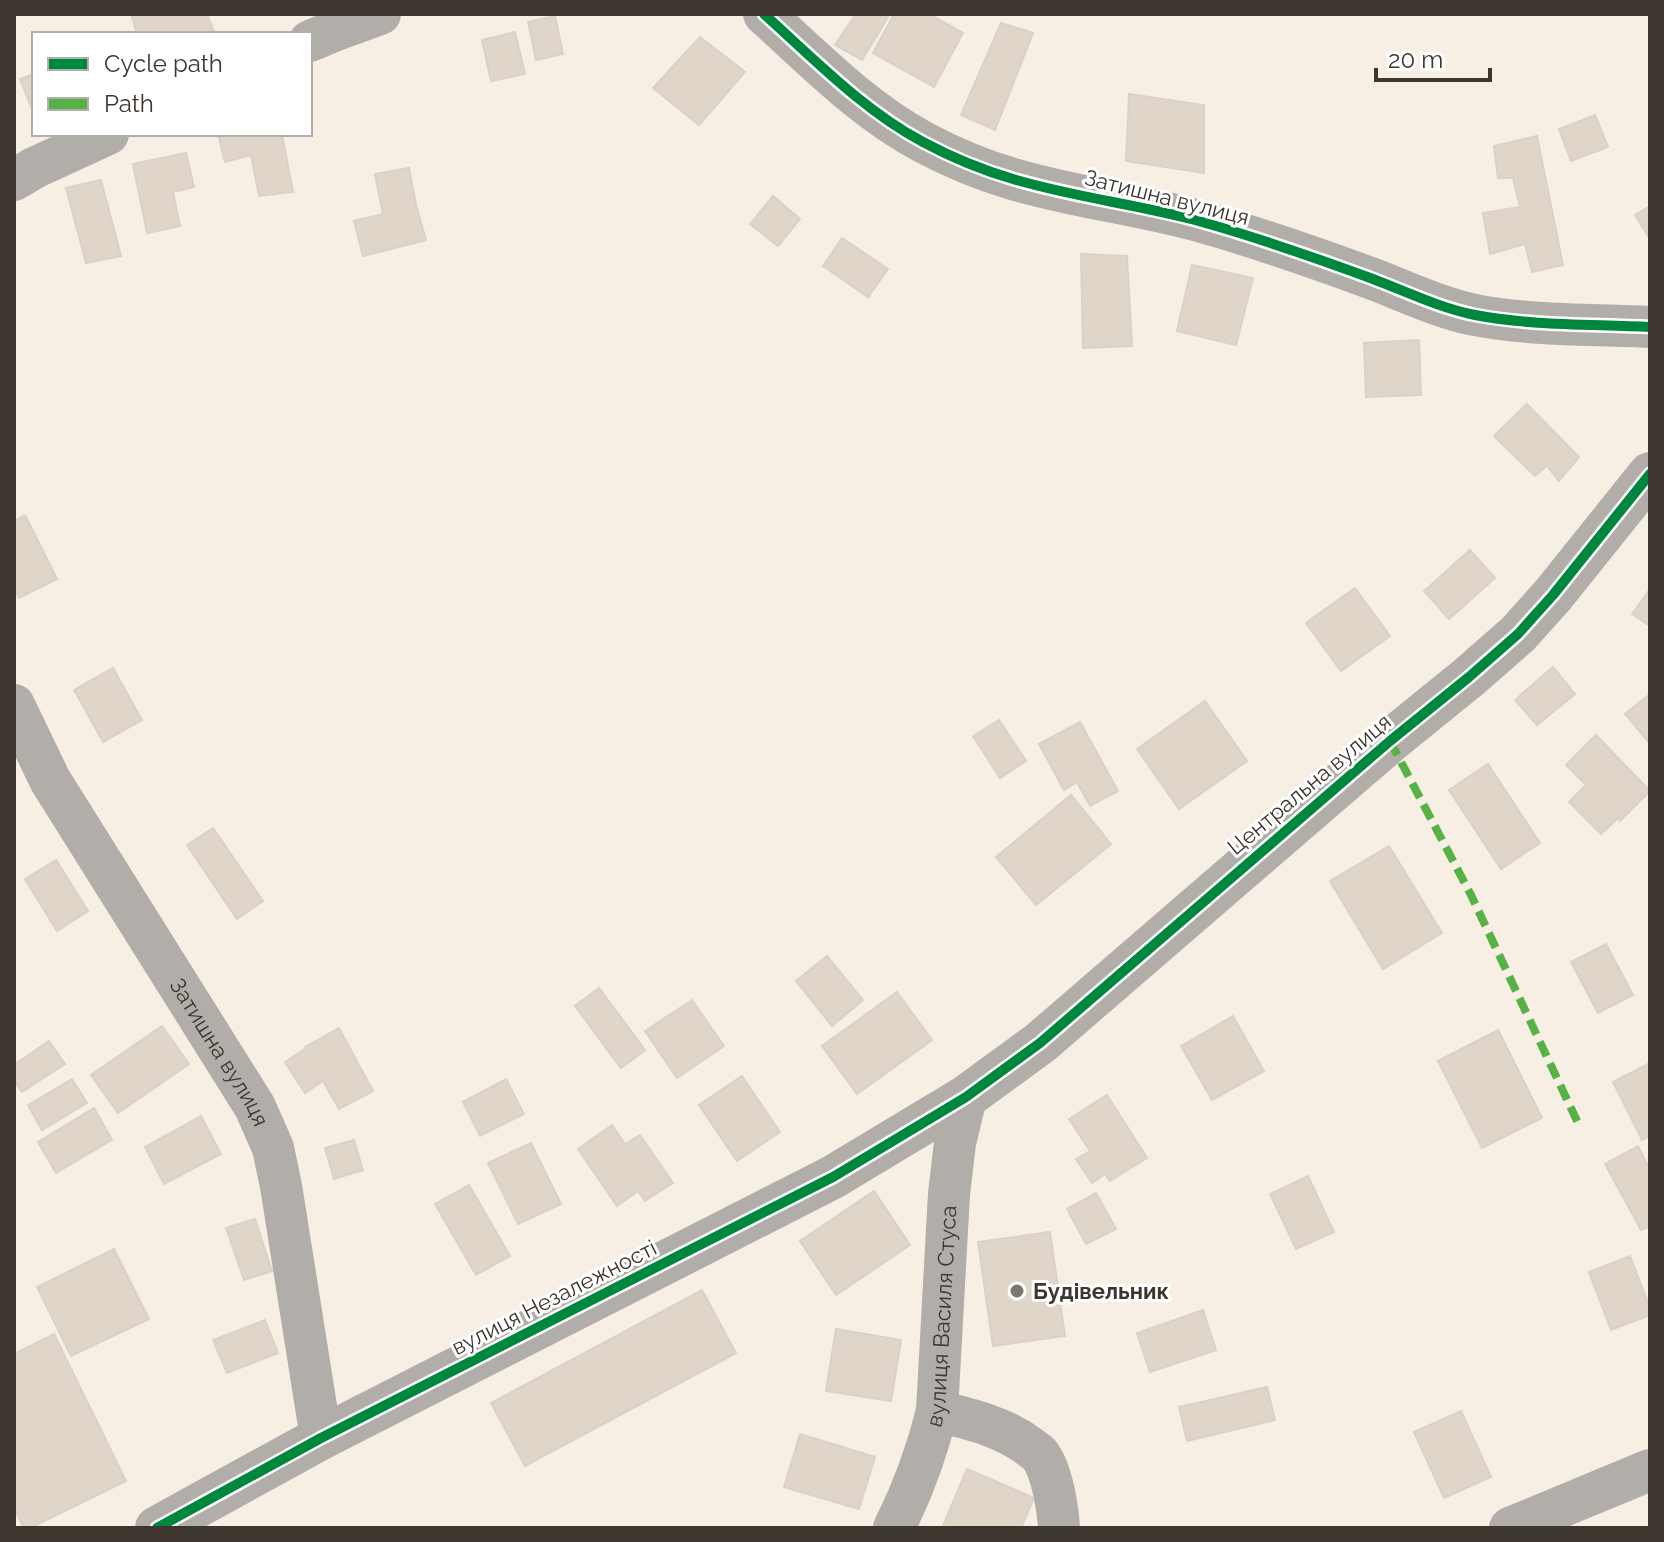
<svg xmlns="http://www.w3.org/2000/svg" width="1664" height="1542" font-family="Raleway,sans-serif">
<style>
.building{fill:#dfd5c9;stroke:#d9d2ca;stroke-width:2}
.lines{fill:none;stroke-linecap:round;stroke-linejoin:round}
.minor{stroke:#b1ada8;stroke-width:42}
.tertiary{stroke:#b1ada8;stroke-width:44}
.quiet{stroke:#57b246;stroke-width:8;stroke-dasharray:16 8;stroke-linecap:butt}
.cycleway-casing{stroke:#fff;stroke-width:15}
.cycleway{stroke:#00873e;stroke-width:10}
.poi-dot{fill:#7d766e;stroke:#fff;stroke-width:3}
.labels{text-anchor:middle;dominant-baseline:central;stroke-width:6;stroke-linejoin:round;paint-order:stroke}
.street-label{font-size:22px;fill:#3c362f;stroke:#fff}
.poi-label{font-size:22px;font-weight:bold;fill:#3c362f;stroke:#fff;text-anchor:start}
</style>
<rect width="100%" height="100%" fill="#f7eee4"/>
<!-- building -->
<g class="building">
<path d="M 131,14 L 207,14 L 215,34 L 137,34 Z"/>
<path d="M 856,14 L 883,14 L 888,17 L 862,60 L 835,45 Z"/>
<path d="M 894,14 L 929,14 L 963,33 L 934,87 L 873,53 Z"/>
<path d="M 555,16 L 563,54 L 536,60 L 528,22 Z"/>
<path d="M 1001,23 L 1033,33 L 995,130 L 961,115 Z"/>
<path d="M 515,32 L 525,74 L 491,81 L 482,40 Z"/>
<path d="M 700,37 L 745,72 L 699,125 L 653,88 Z"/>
<path d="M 34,74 L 34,114 L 20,79 Z"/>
<path d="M 1129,94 L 1204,105 L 1204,173 L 1126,161 Z"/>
<path d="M 1595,115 L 1608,147 L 1571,161 L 1559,129 Z"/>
<path d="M 218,134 L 282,134 L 293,192 L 259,196 L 251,155 L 225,162 Z"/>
<path d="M 1537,136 L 1563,265 L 1532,272 L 1525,244 L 1490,254 L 1483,213 L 1520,207 L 1513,178 L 1498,178 L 1494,146 Z"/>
<path d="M 186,153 L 194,187 L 173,192 L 180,226 L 147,233 L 133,164 Z"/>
<path d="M 409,168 L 416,205 L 426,240 L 363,256 L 354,221 L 383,214 L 375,174 Z"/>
<path d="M 101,180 L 121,256 L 86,263 L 66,188 Z"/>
<path d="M 773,196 L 800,219 L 778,246 L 750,224 Z"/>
<path d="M 1650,206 L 1650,239 L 1635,215 Z"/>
<path d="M 842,238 L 888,269 L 868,297 L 823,266 Z"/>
<path d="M 1081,254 L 1127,256 L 1132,346 L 1083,348 Z"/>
<path d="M 1192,265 L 1253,278 L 1236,345 L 1177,331 Z"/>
<path d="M 1419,340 L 1421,395 L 1366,397 L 1364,343 Z"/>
<path d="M 1527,404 L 1579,457 L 1559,481 L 1547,466 L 1535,476 L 1494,436 Z"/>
<path d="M 25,515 L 57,579 L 19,598 L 14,587 L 14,521 Z"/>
<path d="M 1470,550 L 1495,578 L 1449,619 L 1424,591 Z"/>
<path d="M 1355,588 L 1390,636 L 1341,671 L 1306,623 Z"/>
<path d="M 1650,589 L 1650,626 L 1632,614 Z"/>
<path d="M 1553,667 L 1575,694 L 1537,725 L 1515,700 Z"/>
<path d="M 113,668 L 142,720 L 103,742 L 74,690 Z"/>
<path d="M 1650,694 L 1650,744 L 1625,714 Z"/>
<path d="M 1205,701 L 1247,761 L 1179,809 L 1137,749 Z"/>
<path d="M 999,720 L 1026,761 L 1000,778 L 973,736 Z"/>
<path d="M 1080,722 L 1118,791 L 1090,806 L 1077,782 L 1064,790 L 1039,744 Z"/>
<path d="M 1596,735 L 1650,791 L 1620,821 L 1618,818 L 1601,834 L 1569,802 L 1586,785 L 1566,765 Z"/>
<path d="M 1488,764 L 1540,843 L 1501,869 L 1449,790 Z"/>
<path d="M 1071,795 L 1111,844 L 1036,905 L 996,857 Z"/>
<path d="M 213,828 L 263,901 L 237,919 L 187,845 Z"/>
<path d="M 1389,846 L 1442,933 L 1383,969 L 1330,881 Z"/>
<path d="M 56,860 L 88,911 L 57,931 L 25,879 Z"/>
<path d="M 1606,944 L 1633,995 L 1598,1013 L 1571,962 Z"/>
<path d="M 827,956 L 863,1000 L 832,1026 L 796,981 Z"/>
<path d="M 599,988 L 645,1050 L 621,1068 L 575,1006 Z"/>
<path d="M 897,992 L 932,1040 L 857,1094 L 822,1046 Z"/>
<path d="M 692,1000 L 724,1046 L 677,1078 L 645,1031 Z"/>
<path d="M 1233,1016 L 1264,1071 L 1212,1100 L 1181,1046 Z"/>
<path d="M 162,1026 L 189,1064 L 118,1113 L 91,1075 Z"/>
<path d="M 339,1028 L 373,1091 L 339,1109 L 323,1081 L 305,1093 L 285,1062 L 305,1049 L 307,1052 L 305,1047 Z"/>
<path d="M 1498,1030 L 1542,1118 L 1482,1148 L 1438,1061 Z"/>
<path d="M 49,1041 L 65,1064 L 22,1092 L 14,1081 L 14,1065 Z"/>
<path d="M 1650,1063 L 1650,1136 L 1642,1140 L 1613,1082 Z"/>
<path d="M 742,1076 L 780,1132 L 737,1161 L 699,1105 Z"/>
<path d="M 72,1079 L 87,1103 L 42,1130 L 28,1105 Z"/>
<path d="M 506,1079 L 524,1114 L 480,1136 L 463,1102 Z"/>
<path d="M 1107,1095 L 1147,1158 L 1110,1181 L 1105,1174 L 1092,1183 L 1076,1159 L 1090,1151 L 1069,1119 Z"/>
<path d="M 94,1108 L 112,1140 L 56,1173 L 38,1142 Z"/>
<path d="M 201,1116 L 221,1154 L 164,1184 L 145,1147 Z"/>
<path d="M 612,1125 L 625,1144 L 640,1135 L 673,1183 L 645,1201 L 638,1191 L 617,1206 L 578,1149 Z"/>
<path d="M 354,1140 L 363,1170 L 334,1179 L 325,1148 Z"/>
<path d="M 531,1143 L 561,1204 L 518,1224 L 488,1163 Z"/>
<path d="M 1638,1146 L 1650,1170 L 1650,1226 L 1641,1230 L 1605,1164 Z"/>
<path d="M 1308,1176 L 1334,1232 L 1296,1249 L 1270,1194 Z"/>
<path d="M 469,1185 L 510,1256 L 476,1275 L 435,1204 Z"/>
<path d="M 874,1191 L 910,1245 L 836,1295 L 800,1241 Z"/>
<path d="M 1096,1193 L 1116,1229 L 1086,1244 L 1067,1209 Z"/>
<path d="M 255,1219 L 272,1271 L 244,1280 L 226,1228 Z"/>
<path d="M 1050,1232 L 1065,1336 L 993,1346 L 978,1242 Z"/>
<path d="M 114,1249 L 149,1319 L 71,1356 L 37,1287 Z"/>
<path d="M 1630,1256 L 1650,1308 L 1650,1315 L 1611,1330 L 1589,1272 Z"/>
<path d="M 702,1290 L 736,1353 L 525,1466 L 491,1403 Z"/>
<path d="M 1203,1310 L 1216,1350 L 1150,1372 L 1137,1333 Z"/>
<path d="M 265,1320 L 278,1353 L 227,1373 L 213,1340 Z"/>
<path d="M 836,1329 L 901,1340 L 891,1401 L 826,1391 Z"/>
<path d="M 54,1334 L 126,1481 L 30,1528 L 24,1528 L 14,1508 L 14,1354 Z"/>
<path d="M 1267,1387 L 1275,1420 L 1187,1441 L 1179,1407 Z"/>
<path d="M 1461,1411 L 1491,1477 L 1444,1498 L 1414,1432 Z"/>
<path d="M 800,1434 L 875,1457 L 859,1509 L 784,1487 Z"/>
<path d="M 967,1469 L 1034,1498 L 1021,1528 L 942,1528 Z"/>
</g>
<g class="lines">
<!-- minor -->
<g class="minor">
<path d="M 764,14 C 814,59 863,110 923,142 C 951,157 982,170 1013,179 C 1073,197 1135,204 1195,220 C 1253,236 1316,258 1373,279 C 1407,292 1440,308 1475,315 C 1532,326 1592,324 1650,327"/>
<path d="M 310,41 L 336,30 L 380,14"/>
<path d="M 14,180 L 34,168 L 108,134"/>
<path id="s1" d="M 14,705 L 50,780 L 255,1107 L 273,1148 L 281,1186 L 321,1438"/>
<path d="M 937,1411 C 970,1419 1002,1426 1030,1447 C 1031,1448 1040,1454 1040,1455 C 1052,1471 1058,1509 1059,1528"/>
<path id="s2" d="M 894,1528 C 913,1490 927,1452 937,1411 L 949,1194 L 955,1143 L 966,1097"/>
<path d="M 1510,1528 L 1650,1470"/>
</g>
<!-- tertiary -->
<path class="tertiary" d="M 157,1528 L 321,1438 L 833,1177 L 966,1097 L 1040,1043 L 1390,741 L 1469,677 L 1518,634 L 1553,595 L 1650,474"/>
<!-- quiet -->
<path class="quiet" d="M 1390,741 L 1471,895 L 1578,1123"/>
<defs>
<g id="cycleway">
<path d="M 764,14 C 814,59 863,110 923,142 C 951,157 982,170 1013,179 C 1073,197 1135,204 1195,220 C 1253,236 1316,258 1373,279 C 1407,292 1440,308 1475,315 C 1532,326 1592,324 1650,327"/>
<path d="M 157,1528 L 321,1438 L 833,1177 L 966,1097 L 1040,1043 L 1390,741 L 1469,677 L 1518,634 L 1553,595 L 1650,474"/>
</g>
</defs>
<!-- cycleway casing -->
<use href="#cycleway" class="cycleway-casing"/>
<!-- cycleway -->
<use href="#cycleway" class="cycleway"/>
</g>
<!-- markers -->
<circle class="poi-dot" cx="1017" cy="1291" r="8"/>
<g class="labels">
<!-- street labels -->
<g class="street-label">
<text transform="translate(1167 197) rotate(14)">Затишна вулиця</text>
<text transform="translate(1309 784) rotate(-40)">Центральна вулиця</text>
<text stroke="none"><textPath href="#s1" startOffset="404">Затишна вулиця</textPath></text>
<text transform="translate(554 1297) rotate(-27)">вулиця Незалежності</text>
<text stroke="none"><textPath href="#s2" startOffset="220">вулиця Василя Стуса</textPath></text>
</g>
<!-- poi labels -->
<g class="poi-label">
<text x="1033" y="1291">Будівельник</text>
</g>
</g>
<!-- border -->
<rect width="1664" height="1542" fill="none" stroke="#3c362f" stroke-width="32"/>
<!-- legend -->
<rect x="32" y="32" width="280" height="104" fill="#ffffff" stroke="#b1afac" stroke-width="2"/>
<rect x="48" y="58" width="40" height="12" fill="#00873e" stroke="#b1afac" stroke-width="2"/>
<text x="104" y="72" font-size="24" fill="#3c362f">Cycle path</text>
<rect x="48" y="98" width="40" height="12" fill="#57b246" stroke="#b1afac" stroke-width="2"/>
<text x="104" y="112" font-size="24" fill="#3c362f">Path</text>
<!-- scale -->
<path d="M1376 68v12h114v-12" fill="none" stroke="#3c362f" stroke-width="4"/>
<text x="1388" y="68" font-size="24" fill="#3c362f" stroke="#ffffff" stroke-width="6" paint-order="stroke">20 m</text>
</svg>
